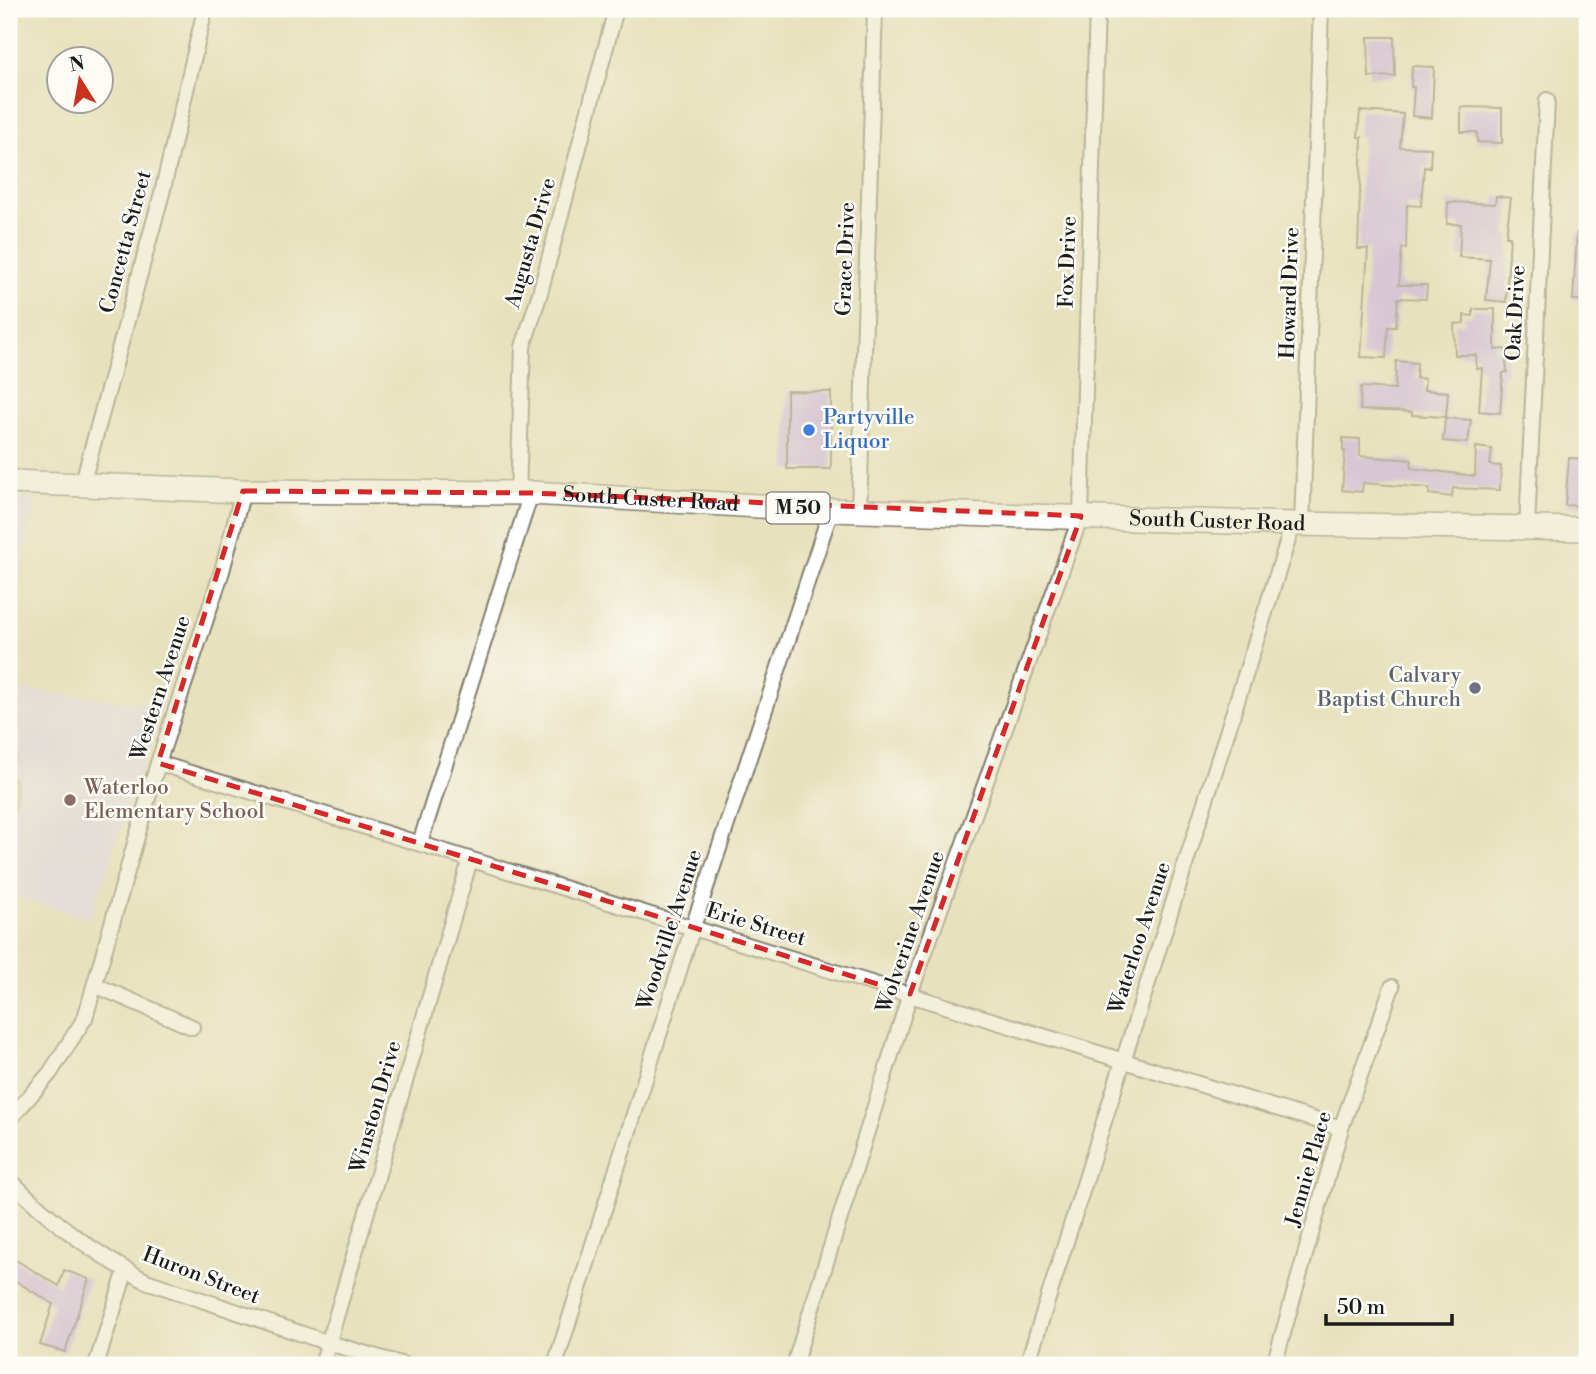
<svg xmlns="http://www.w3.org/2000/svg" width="1596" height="1374" font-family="'Libre Bodoni',serif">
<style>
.built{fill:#dfd4f5}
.green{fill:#b2c66a;stroke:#677143;stroke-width:2}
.building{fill:#c4a6f0}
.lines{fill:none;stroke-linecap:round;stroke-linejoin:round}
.minor-casing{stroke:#827e6d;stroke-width:18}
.primary-casing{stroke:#827e6d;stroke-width:26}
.minor{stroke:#fff;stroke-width:14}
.primary{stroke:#fff;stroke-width:23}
.marked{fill:none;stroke:#d62828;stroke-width:5;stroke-dasharray:14 9;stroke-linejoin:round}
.shop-dot{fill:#3f7fe0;stroke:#fdfcf7;stroke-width:2.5}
.worship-dot{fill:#6b7280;stroke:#fdfcf7;stroke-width:2.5}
.education-dot{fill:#8d6e63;stroke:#fdfcf7;stroke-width:2.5}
.labels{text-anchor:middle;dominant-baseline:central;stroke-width:5;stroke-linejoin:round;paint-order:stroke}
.shield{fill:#fdfcf7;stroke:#605f5e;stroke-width:2}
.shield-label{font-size:19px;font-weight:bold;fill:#1c1c1c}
.street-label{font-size:21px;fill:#1c1c1c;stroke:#fdfcf7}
.shop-label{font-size:21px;fill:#366cbe;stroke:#fdfcf7;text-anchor:start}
.worship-label{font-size:21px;fill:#5b616d;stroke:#fdfcf7;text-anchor:end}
.education-label{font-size:21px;fill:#785e54;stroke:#fdfcf7;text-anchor:start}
</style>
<rect width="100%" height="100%" fill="#fdfcf7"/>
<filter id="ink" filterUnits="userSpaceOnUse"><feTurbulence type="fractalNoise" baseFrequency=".0143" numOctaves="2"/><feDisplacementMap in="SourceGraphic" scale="14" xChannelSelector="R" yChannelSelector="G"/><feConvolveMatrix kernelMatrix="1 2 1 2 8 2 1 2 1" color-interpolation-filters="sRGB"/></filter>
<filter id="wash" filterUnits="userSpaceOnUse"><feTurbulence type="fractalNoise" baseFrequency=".00686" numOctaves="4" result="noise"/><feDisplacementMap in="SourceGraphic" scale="28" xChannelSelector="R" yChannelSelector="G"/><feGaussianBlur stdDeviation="1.57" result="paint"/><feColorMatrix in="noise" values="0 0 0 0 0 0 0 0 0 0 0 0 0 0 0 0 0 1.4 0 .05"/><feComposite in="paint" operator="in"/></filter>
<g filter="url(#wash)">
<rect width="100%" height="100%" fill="#e8e1be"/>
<!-- built -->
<g class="built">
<path d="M 9,499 L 37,500 L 9,629 Z"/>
<path d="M 9,688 L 163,706 L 90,919 L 9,895 Z"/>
</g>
<!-- green -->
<path class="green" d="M 9,754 L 18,757 L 13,778 L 19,780 L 10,817 Z"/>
<g id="blocks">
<!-- building -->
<g class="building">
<path d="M 1368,37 L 1394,37 L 1395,76 L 1369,77 Z"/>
<path d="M 1412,66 L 1434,67 L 1432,118 L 1412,116 L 1414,87 L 1411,87 Z"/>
<path d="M 1461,107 L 1502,108 L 1502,143 L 1477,142 L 1477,132 L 1461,132 Z"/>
<path d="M 1360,111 L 1403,114 L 1400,147 L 1431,148 L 1430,168 L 1424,167 L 1421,206 L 1407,205 L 1406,249 L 1402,248 L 1399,285 L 1427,285 L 1426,299 L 1398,298 L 1396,327 L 1388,327 L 1386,358 L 1361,357 L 1368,249 L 1358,249 L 1362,137 L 1358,137 Z"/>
<path d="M 1496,196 L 1511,198 L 1506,236 L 1510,236 L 1506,302 L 1486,300 L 1490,259 L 1459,257 L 1461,224 L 1447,224 L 1448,202 L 1495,204 Z"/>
<path d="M 1577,232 L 1587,232 L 1587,300 L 1573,300 Z"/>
<path d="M 1473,309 L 1495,309 L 1495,350 L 1505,349 L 1507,372 L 1503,373 L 1500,413 L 1479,411 L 1482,368 L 1477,369 L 1476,355 L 1455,355 L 1454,324 L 1464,323 L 1464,315 L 1473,316 Z"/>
<path d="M 1396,361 L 1417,363 L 1416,378 L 1425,379 L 1424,390 L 1448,392 L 1446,417 L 1412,415 L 1412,412 L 1360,410 L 1361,387 L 1395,389 Z"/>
<path d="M 787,391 L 831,392 L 831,469 L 787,469 Z"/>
<path d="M 1445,418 L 1471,420 L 1468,443 L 1443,441 Z"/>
<path d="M 1343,438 L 1360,439 L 1360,456 L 1412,460 L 1411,468 L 1475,476 L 1476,447 L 1492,449 L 1490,465 L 1501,466 L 1500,490 L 1453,488 L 1452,497 L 1429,494 L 1429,488 L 1363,483 L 1362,492 L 1342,490 L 1345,451 L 1343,451 Z"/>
<path d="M 1569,458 L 1587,459 L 1585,481 L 1587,481 L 1587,506 L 1565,505 Z"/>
<path d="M 9,1256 L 59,1286 L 64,1270 L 89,1279 L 65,1352 L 40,1345 L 53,1304 L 9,1277 Z"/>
</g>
</g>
</g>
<g filter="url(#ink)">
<use href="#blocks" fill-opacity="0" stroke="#827e6d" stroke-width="2"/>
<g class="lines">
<defs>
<g id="minor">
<path d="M 82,485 L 162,193 L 205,9"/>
<path d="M 518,494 L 523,347 L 540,293 L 616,9"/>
<path d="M 859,510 L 875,9"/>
<path d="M 1302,524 L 1321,9"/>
<path d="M 1527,528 L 1547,100"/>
<path d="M 158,763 L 1341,1128"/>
<path d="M 420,843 L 531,493"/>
<path d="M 95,985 L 192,1027"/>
<path d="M 9,1120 L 50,1073 L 85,1018 L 158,763 L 222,571 L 243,491"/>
<path d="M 9,1179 C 48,1219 97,1255 146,1281 L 329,1343 L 404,1365"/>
<path d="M 96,1365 L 126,1270"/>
<path d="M 322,1365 L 470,860"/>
<path d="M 555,1365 L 693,927 L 831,510"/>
<path d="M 794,1365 L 910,994 L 1081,516 L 1097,9"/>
<path d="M 1027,1365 L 1293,524"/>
<path d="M 1274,1365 L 1341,1128 L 1392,987"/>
</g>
<g id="primary">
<path id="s1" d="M 9,482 L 243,491 L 531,493 L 831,510 L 1293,524 L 1587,529"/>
</g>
</defs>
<!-- minor casing -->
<use href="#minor" class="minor-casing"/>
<!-- primary casing -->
<use href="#primary" class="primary-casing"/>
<!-- minor -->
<use href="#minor" class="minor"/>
<!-- primary -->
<use href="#primary" class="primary"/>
</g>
</g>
<!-- marked area -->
<path d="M0 0H1596V1374H0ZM 243,491 L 531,493 L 1081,516 L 910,994 L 158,763 Z" fill="#e8e1be" fill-opacity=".55" fill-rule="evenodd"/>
<path class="marked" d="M 243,491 L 531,493 L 1081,516 L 910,994 L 158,763 Z"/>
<!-- markers -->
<circle class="shop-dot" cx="809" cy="430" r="7"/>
<circle class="worship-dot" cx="1475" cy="688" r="7"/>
<circle class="education-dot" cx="70" cy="800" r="7"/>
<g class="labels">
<!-- shield labels -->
<rect class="shield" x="766.5" y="492.5" width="63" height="31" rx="5"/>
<g class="shield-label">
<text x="798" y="508">M 50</text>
</g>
<!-- street labels -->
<g class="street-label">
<text transform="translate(126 242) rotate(-75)">Concetta Street</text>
<text transform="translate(531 243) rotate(-74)">Augusta Drive</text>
<text transform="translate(846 259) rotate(-88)">Grace Drive</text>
<text transform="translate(1068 262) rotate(-88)">Fox Drive</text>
<text transform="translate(1290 293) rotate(-88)">Howard Drive</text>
<text transform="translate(1516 313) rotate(-87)">Oak Drive</text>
<text stroke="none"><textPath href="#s1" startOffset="642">South Custer Road</textPath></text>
<text stroke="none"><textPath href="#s1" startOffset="1209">South Custer Road</textPath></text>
<text transform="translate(161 688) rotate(-72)">Western Avenue</text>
<text transform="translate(756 925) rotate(17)">Erie Street</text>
<text transform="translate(670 930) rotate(-72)">Woodville Avenue</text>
<text transform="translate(911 932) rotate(-71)">Wolverine Avenue</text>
<text transform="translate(1140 938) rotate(-72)">Waterloo Avenue</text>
<text transform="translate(376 1107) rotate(-74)">Winston Drive</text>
<text transform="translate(1309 1169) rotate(-74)">Jennie Place</text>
<text transform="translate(201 1276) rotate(21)">Huron Street</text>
</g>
<!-- shop labels -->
<g class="shop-label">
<text x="823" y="418">Partyville<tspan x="823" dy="24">Liquor</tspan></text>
</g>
<!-- worship labels -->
<g class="worship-label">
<text x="1461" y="676">Calvary<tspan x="1461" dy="24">Baptist Church</tspan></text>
</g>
<!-- education labels -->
<g class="education-label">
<text x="84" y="788">Waterloo<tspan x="84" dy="24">Elementary School</tspan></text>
</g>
</g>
<!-- margin -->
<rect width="1596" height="1374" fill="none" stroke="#fdfcf7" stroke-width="35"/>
<!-- north arrow -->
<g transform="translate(80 80) rotate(349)"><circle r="33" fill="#fdfcf7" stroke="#a3a29f" stroke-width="2"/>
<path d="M0-5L12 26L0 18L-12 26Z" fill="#c8321e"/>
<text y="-10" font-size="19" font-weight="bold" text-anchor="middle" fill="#1c1c1c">N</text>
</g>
<!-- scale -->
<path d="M1326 1314v10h126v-10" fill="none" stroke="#1c1c1c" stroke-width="3.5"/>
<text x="1337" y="1314" font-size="21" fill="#1c1c1c" stroke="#fdfcf7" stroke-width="5" paint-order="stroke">50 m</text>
</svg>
